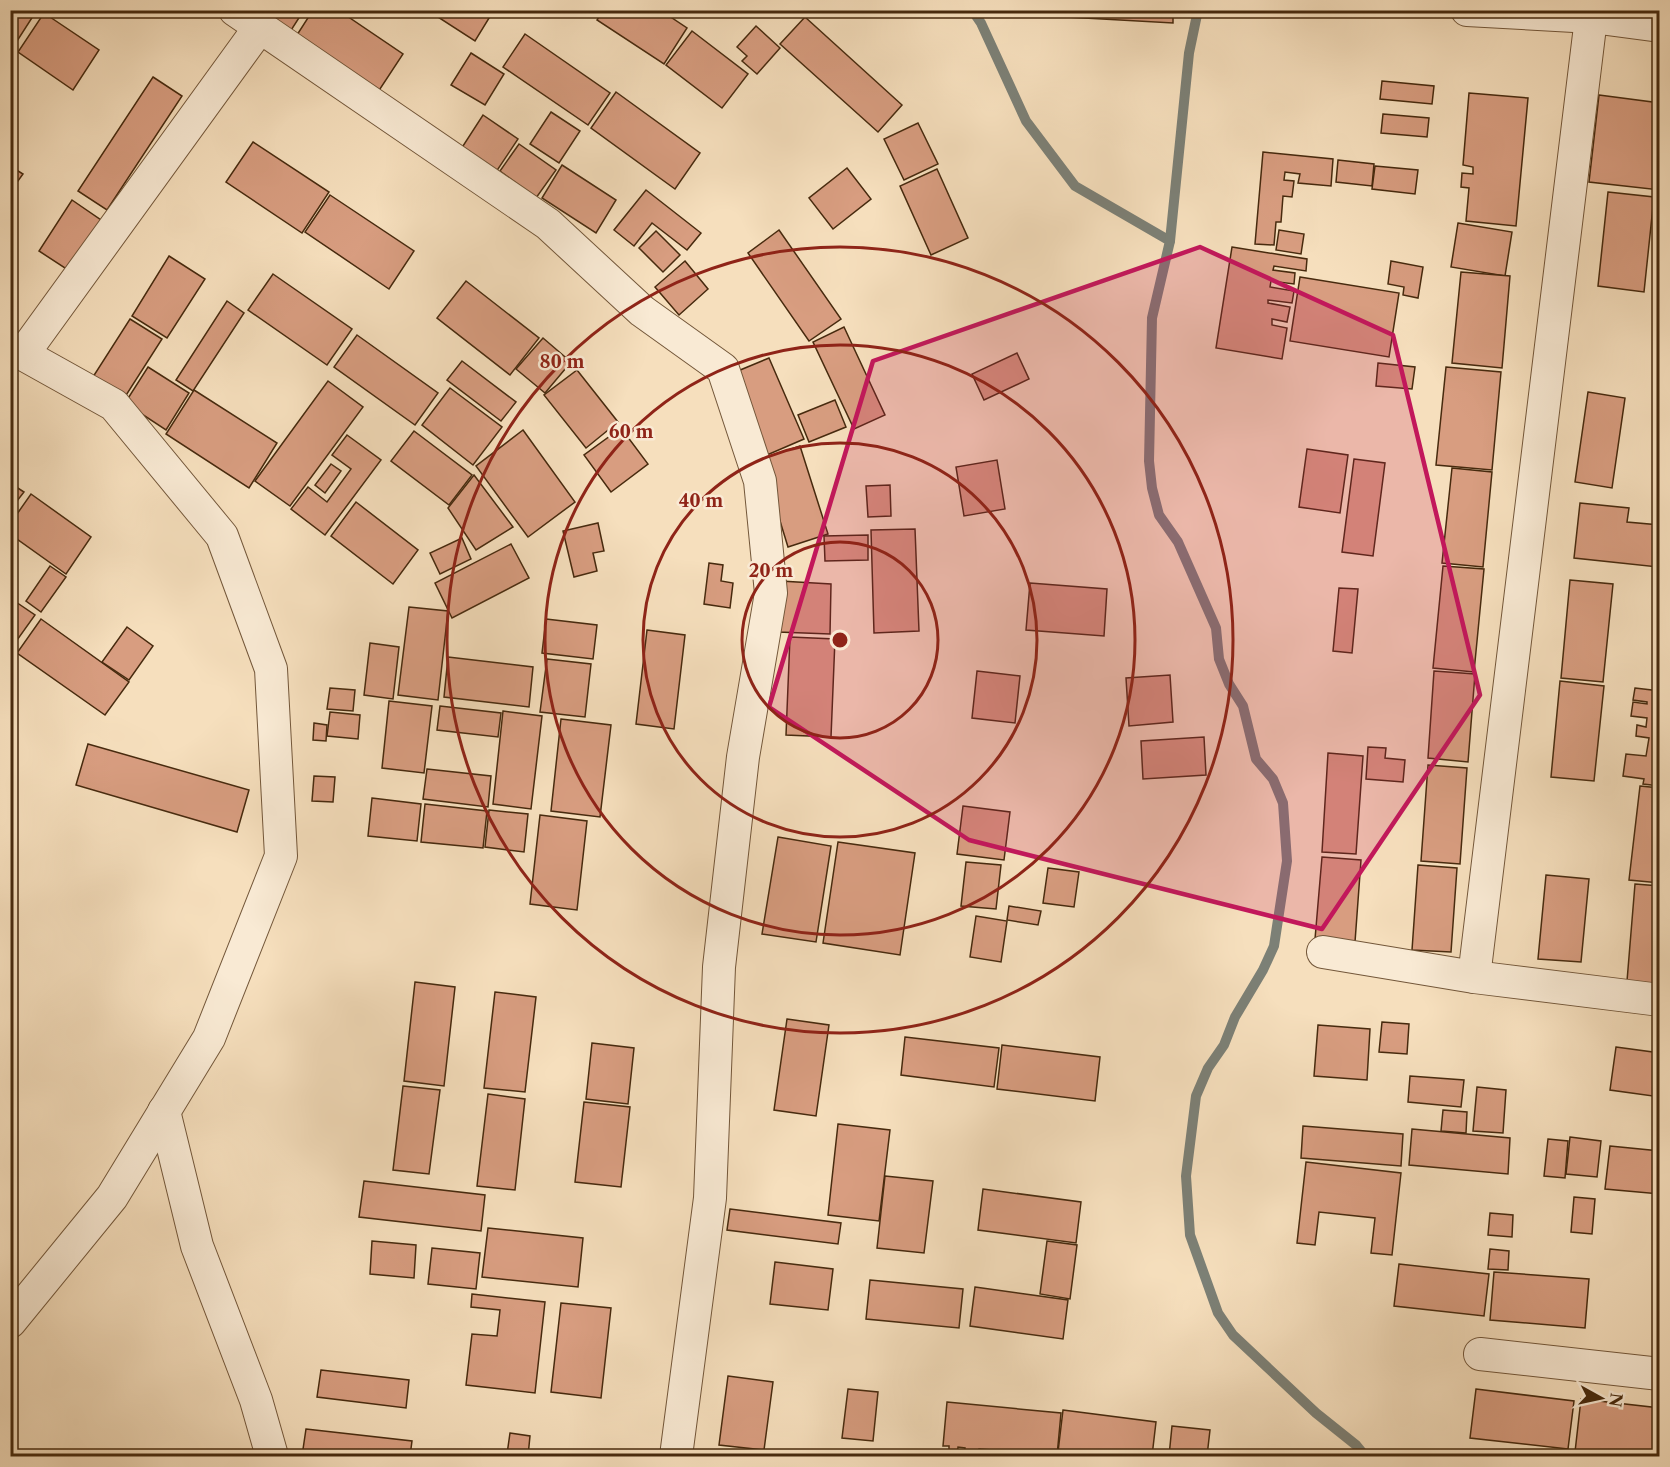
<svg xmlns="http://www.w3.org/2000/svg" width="1670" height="1467" font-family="'Libre Caslon Text',serif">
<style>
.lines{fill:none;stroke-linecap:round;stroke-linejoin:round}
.stream{stroke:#7c8076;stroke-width:10}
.building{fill:#d89d80;stroke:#472a0e;stroke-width:1.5}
.street-casing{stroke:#73573a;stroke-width:34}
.street{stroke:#f9ead4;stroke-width:32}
.marked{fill:#c2185b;fill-opacity:0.2;stroke:#c2185b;stroke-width:4.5;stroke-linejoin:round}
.ring{fill:none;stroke:#8f2418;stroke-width:3}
.centre{fill:#8f2418;stroke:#f9ead4;stroke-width:3}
.ring-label{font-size:18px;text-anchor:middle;font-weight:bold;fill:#8f2418;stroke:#f9ead4;stroke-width:5;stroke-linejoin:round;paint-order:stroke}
</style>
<rect width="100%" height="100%" fill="#f6dfbd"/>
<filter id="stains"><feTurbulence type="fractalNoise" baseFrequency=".00333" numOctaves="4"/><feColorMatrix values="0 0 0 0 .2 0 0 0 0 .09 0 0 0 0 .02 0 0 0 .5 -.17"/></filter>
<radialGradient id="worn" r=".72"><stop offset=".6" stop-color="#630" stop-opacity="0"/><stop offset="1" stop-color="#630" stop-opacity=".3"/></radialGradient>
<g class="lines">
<!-- stream -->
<g class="stream">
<path d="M 972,10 L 981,23 L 1026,121 L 1075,186 L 1170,241 L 1152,318 L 1149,461 L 1152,488 L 1159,515 L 1178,542 L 1216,628 L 1219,659 L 1229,684 L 1243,706 L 1256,759 L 1273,779 L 1283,803 L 1287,861 L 1274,946 L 1263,970 L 1235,1017 L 1224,1045 L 1208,1068 L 1196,1096 L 1186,1176 L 1190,1235 L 1218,1313 L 1233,1335 L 1316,1413 L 1356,1445 L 1365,1456"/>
<path d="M 1170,241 L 1189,53 L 1198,10"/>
</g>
</g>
<!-- building -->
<g class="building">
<path d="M 13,10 L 37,10 L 10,52 L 10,14 Z"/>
<path d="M 251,10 L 304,10 L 288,35 Z"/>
<path d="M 313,10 L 338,10 L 403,54 L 378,92 L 295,38 Z"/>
<path d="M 427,10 L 494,10 L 475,41 Z"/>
<path d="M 603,10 L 660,10 L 687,28 L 664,64 L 597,20 Z"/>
<path d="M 1049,10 L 1173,10 L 1173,23 L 1049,16 Z"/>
<path d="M 44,13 L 99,50 L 73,90 L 18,52 Z"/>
<path d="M 805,17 L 902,105 L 878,132 L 780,44 Z"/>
<path d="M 756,26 L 780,48 L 757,74 L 742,61 L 747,56 L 737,47 Z"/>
<path d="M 692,31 L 748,74 L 722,108 L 666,65 Z"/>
<path d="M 525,34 L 610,93 L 588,125 L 503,67 Z"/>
<path d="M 471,53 L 504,74 L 485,105 L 451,85 Z"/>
<path d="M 153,77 L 182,96 L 107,210 L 78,191 Z"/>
<path d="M 1382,81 L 1434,86 L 1432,104 L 1380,99 Z"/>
<path d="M 616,92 L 700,153 L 675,189 L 591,128 Z"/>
<path d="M 1469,93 L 1528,98 L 1516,226 L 1466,221 L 1469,188 L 1461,187 L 1462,173 L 1473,174 L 1473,167 L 1463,165 Z"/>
<path d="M 1599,95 L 1660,103 L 1660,190 L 1589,182 Z"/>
<path d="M 551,112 L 580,131 L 559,163 L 530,144 Z"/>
<path d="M 1383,114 L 1429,118 L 1427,137 L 1381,133 Z"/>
<path d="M 483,115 L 518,139 L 496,172 L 461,149 Z"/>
<path d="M 918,123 L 938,164 L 904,180 L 884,139 Z"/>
<path d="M 253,142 L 329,192 L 302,233 L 226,182 Z"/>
<path d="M 519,144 L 556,170 L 536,198 L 500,171 Z"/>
<path d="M 1263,152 L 1333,159 L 1331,186 L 1298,183 L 1300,174 L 1285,172 L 1284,180 L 1294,181 L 1292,197 L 1283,196 L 1281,222 L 1276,222 L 1274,245 L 1255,244 Z"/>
<path d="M 1338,160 L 1374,164 L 1372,186 L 1336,182 Z"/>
<path d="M 562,165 L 616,200 L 596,233 L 542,198 Z"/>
<path d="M 10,166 L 23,174 L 10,192 Z"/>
<path d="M 1375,166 L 1418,170 L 1415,194 L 1372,189 Z"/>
<path d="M 847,168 L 871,199 L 833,229 L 809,198 Z"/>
<path d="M 937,169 L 968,238 L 931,255 L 900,186 Z"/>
<path d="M 646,190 L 701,233 L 687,250 L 652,223 L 634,246 L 614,230 Z"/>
<path d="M 1608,192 L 1654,197 L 1644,292 L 1598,286 Z"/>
<path d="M 330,195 L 414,251 L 389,289 L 305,232 Z"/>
<path d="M 72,200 L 101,220 L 68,270 L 39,251 Z"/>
<path d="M 1458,223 L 1512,232 L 1505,276 L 1451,267 Z"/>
<path d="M 779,230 L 841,319 L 809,341 L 748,253 Z"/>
<path d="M 1279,230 L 1304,234 L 1301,254 L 1276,250 Z"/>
<path d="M 656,231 L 680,255 L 663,272 L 639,248 Z"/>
<path d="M 1232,247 L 1307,259 L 1306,271 L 1274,266 L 1273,270 L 1295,273 L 1294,284 L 1271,281 L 1270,287 L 1294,291 L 1292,303 L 1268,300 L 1268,303 L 1290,307 L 1287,322 L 1272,319 L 1272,325 L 1287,328 L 1282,359 L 1216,348 Z"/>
<path d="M 169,256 L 205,279 L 167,338 L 132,316 Z"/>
<path d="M 685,261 L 708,289 L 679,315 L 655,287 Z"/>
<path d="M 1391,261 L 1423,267 L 1418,298 L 1403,295 L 1404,287 L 1388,284 Z"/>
<path d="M 1461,272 L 1510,276 L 1502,368 L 1452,363 Z"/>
<path d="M 273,274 L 352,329 L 327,365 L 248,310 Z"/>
<path d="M 1300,277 L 1399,293 L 1389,357 L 1290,341 Z"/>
<path d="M 466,281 L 539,338 L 510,375 L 437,318 Z"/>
<path d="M 227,301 L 244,313 L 193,391 L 176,380 Z"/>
<path d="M 130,319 L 162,339 L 123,400 L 91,380 Z"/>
<path d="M 844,327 L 885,415 L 854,429 L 813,342 Z"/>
<path d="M 357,335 L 438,393 L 415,425 L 334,367 Z"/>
<path d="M 543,338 L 571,362 L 545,393 L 516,369 Z"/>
<path d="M 1017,353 L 1029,379 L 984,400 L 972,374 Z"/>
<path d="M 769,358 L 804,439 L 767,455 L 733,373 Z"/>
<path d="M 462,361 L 516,402 L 501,421 L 447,380 Z"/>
<path d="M 1378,363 L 1415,367 L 1412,389 L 1376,386 Z"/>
<path d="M 148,367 L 189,393 L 166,430 L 125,403 Z"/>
<path d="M 1446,367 L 1501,372 L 1492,470 L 1436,465 Z"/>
<path d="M 577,370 L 618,422 L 586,448 L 544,395 Z"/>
<path d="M 328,381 L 363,407 L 290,506 L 255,481 Z"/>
<path d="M 450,388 L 502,427 L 473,465 L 422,425 Z"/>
<path d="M 194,390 L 277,443 L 249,488 L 166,434 Z"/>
<path d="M 1588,392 L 1625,398 L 1612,488 L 1575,482 Z"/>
<path d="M 835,400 L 846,427 L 809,442 L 798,415 Z"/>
<path d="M 621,428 L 648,464 L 611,492 L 584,455 Z"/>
<path d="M 523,430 L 575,502 L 528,537 L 476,466 Z"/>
<path d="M 414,431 L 472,475 L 449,505 L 391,461 Z"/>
<path d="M 347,435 L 381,460 L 325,535 L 291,509 L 308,487 L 327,502 L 351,469 L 332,455 Z"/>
<path d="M 800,446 L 828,534 L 788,547 L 761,459 Z"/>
<path d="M 1307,449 L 1348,455 L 1340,513 L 1299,507 Z"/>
<path d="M 1354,459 L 1385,463 L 1373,556 L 1342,552 Z"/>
<path d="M 997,460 L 1005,509 L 964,516 L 956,467 Z"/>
<path d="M 331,464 L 341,471 L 325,493 L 315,485 Z"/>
<path d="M 1452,468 L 1492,472 L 1483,567 L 1442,563 Z"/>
<path d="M 474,475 L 513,527 L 476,550 L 448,508 Z"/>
<path d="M 10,483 L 24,492 L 10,510 Z"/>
<path d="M 890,485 L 891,516 L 868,517 L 866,486 Z"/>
<path d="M 31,494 L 91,537 L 66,574 L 10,534 L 10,524 Z"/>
<path d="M 356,502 L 418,550 L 393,584 L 331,536 Z"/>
<path d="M 1580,503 L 1629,508 L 1627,522 L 1660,525 L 1658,567 L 1574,558 Z"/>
<path d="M 598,523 L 604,551 L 593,553 L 597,571 L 574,577 L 563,531 Z"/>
<path d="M 915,529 L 919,631 L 874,633 L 871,530 Z"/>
<path d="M 868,535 L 868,560 L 825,561 L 824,536 Z"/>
<path d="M 462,538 L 471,559 L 440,574 L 430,553 Z"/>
<path d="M 511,544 L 529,578 L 452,618 L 435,583 Z"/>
<path d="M 709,563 L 723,565 L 721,581 L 733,583 L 730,608 L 704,604 Z"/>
<path d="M 50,566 L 66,577 L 41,612 L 26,601 Z"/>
<path d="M 1443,566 L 1484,569 L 1474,672 L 1433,668 Z"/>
<path d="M 1570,580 L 1613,584 L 1603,682 L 1561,678 Z"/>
<path d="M 780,581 L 831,584 L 830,634 L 778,632 Z"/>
<path d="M 1030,583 L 1107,589 L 1104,636 L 1026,630 Z"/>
<path d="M 1339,588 L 1358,589 L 1352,653 L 1333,651 Z"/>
<path d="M 10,598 L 35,615 L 10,650 Z"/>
<path d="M 409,607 L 448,611 L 438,700 L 398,695 Z"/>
<path d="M 41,619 L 129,682 L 105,715 L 17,653 Z"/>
<path d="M 546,619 L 597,625 L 593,659 L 542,653 Z"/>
<path d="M 127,627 L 153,646 L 129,680 L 102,662 Z"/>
<path d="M 647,630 L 685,635 L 674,729 L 636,724 Z"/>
<path d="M 790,637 L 835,639 L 831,737 L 786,735 Z"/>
<path d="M 370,643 L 399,647 L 393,699 L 364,695 Z"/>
<path d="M 448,657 L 533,667 L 529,707 L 444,697 Z"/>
<path d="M 547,659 L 591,664 L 585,717 L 540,712 Z"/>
<path d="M 977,671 L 1020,676 L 1015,723 L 972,718 Z"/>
<path d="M 1434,671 L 1475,674 L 1468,762 L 1428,758 Z"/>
<path d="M 1170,675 L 1173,722 L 1129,726 L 1126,678 Z"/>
<path d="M 1560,681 L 1604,686 L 1594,781 L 1551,777 Z"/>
<path d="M 330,688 L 355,690 L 353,711 L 327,709 Z"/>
<path d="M 1635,688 L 1660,691 L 1660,786 L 1643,784 L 1644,779 L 1623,776 L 1626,754 L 1646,756 L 1649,738 L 1636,736 L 1637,725 L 1646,727 L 1647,718 L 1631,716 L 1633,702 L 1647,704 L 1647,702 L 1633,700 Z"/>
<path d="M 389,701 L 432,706 L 424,773 L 382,768 Z"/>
<path d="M 440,706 L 501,713 L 498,737 L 437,730 Z"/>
<path d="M 503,711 L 542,716 L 531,809 L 493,804 Z"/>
<path d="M 330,712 L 360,715 L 358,739 L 327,736 Z"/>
<path d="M 561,719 L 611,725 L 600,817 L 551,811 Z"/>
<path d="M 314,723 L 327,725 L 326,741 L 313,740 Z"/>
<path d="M 1204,737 L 1206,775 L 1143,779 L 1141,741 Z"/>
<path d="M 88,744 L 249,790 L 237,832 L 76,785 Z"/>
<path d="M 1368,747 L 1386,748 L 1385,758 L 1405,760 L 1403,782 L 1366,779 Z"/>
<path d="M 1328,753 L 1363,756 L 1356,854 L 1322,852 Z"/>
<path d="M 1428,765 L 1467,768 L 1460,864 L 1421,861 Z"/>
<path d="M 427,769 L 491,776 L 488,807 L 423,799 Z"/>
<path d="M 314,776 L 335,777 L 333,802 L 312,801 Z"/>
<path d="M 1640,786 L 1660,788 L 1660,883 L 1629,880 Z"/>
<path d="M 372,798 L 421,804 L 417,841 L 368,836 Z"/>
<path d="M 425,804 L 487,811 L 483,848 L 421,842 Z"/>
<path d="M 963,806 L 1010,812 L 1004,860 L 957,854 Z"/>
<path d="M 489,810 L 528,814 L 524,852 L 485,847 Z"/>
<path d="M 540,815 L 587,821 L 577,910 L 530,904 Z"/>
<path d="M 778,837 L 831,846 L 816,942 L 762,934 Z"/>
<path d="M 838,842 L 915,853 L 900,955 L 823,943 Z"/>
<path d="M 1322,857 L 1361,860 L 1355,942 L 1315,939 Z"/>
<path d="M 966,862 L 1001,865 L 996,909 L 961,906 Z"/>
<path d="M 1418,865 L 1457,868 L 1451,952 L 1412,950 Z"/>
<path d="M 1048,868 L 1079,872 L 1074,907 L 1043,903 Z"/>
<path d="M 1546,875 L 1589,879 L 1581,962 L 1538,959 Z"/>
<path d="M 1635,884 L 1660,886 L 1660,984 L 1627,981 Z"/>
<path d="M 1009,906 L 1041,911 L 1038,925 L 1007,920 Z"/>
<path d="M 976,916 L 1007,921 L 1001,962 L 970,957 Z"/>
<path d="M 415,982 L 455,987 L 444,1086 L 404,1081 Z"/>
<path d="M 495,992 L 536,997 L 525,1092 L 484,1088 Z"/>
<path d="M 787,1019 L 829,1025 L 816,1116 L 774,1110 Z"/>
<path d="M 1382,1022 L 1409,1024 L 1407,1054 L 1379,1052 Z"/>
<path d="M 1318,1025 L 1370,1029 L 1367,1080 L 1314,1076 Z"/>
<path d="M 905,1037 L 999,1048 L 994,1087 L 901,1075 Z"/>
<path d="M 592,1043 L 634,1048 L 628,1104 L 586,1099 Z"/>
<path d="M 1002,1045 L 1100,1057 L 1095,1101 L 997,1089 Z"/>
<path d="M 1616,1047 L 1660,1053 L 1660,1097 L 1610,1090 Z"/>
<path d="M 1410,1076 L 1464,1080 L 1461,1107 L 1408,1102 Z"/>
<path d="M 403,1086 L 440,1090 L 429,1174 L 393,1170 Z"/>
<path d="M 1477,1087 L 1506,1090 L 1503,1133 L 1473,1131 Z"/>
<path d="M 488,1094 L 525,1099 L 515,1190 L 477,1186 Z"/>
<path d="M 584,1102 L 630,1107 L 621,1187 L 575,1182 Z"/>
<path d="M 1443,1110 L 1467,1112 L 1466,1133 L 1441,1131 Z"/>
<path d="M 838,1124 L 890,1130 L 879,1221 L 828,1215 Z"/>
<path d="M 1303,1126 L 1403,1134 L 1401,1166 L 1301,1158 Z"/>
<path d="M 1412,1129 L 1510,1138 L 1508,1174 L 1409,1165 Z"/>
<path d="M 1570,1137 L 1601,1141 L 1597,1177 L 1566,1174 Z"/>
<path d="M 1548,1139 L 1568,1141 L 1565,1178 L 1544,1176 Z"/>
<path d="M 1610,1146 L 1660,1151 L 1660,1194 L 1605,1189 Z"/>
<path d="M 1306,1162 L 1401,1173 L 1392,1255 L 1371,1253 L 1375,1218 L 1319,1212 L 1315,1245 L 1297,1243 Z"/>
<path d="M 885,1176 L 933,1181 L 924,1253 L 877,1248 Z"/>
<path d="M 364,1181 L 485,1195 L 481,1231 L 359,1217 Z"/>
<path d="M 983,1189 L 1081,1202 L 1076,1243 L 978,1230 Z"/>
<path d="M 1574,1197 L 1595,1199 L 1592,1234 L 1571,1232 Z"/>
<path d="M 730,1209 L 841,1223 L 838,1244 L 727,1230 Z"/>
<path d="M 1490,1213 L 1513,1215 L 1512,1237 L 1488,1235 Z"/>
<path d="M 488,1228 L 583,1238 L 578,1287 L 482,1277 Z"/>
<path d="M 372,1241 L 416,1245 L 414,1278 L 370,1274 Z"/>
<path d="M 1047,1241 L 1077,1245 L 1070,1299 L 1040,1294 Z"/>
<path d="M 432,1248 L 480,1253 L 476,1289 L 428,1284 Z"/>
<path d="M 1490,1249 L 1509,1251 L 1508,1270 L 1488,1269 Z"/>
<path d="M 775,1262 L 833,1269 L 828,1310 L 770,1304 Z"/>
<path d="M 1399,1264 L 1489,1274 L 1484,1316 L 1394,1306 Z"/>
<path d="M 1494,1272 L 1589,1279 L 1585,1328 L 1490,1320 Z"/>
<path d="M 870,1280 L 963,1289 L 959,1328 L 866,1319 Z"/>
<path d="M 975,1287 L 1068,1300 L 1063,1339 L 970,1326 Z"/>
<path d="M 472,1294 L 545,1302 L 535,1393 L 466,1385 L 472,1334 L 497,1336 L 500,1310 L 471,1307 Z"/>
<path d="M 561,1303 L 611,1308 L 601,1398 L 551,1392 Z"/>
<path d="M 321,1370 L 409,1380 L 406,1408 L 317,1397 Z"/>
<path d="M 728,1376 L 773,1382 L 764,1450 L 719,1445 Z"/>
<path d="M 848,1389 L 878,1392 L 873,1441 L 842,1438 Z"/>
<path d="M 1476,1389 L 1574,1401 L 1568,1449 L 1470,1438 Z"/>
<path d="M 1581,1399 L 1660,1408 L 1660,1456 L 1620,1456 L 1575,1452 Z"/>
<path d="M 947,1402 L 1061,1413 L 1057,1456 L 1022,1456 L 1022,1454 L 1009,1452 L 1009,1456 L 991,1456 L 992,1450 L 979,1449 L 978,1456 L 964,1456 L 965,1448 L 958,1447 L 957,1456 L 949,1456 L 949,1446 L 943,1446 Z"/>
<path d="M 1063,1410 L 1156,1422 L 1152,1456 L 1091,1456 L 1058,1452 Z"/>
<path d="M 1172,1426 L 1210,1430 L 1207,1456 L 1169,1456 Z"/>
<path d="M 306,1429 L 412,1441 L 410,1456 L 302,1456 Z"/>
<path d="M 510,1433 L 530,1436 L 528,1456 L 507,1454 Z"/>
</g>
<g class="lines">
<defs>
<g id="street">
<path d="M 235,10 L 548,224 L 642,311 L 723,369 L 760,481 L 771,593 L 743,757 L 719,967 L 710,1198 L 676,1456"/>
<path d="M 1467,10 L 1592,17 L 1660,26"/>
<path d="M 10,347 L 114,405 L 222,536 L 271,669 L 281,856 L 209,1038 L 112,1197 L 10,1322"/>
<path d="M 23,354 L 260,27"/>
<path d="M 1323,952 L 1474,977 L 1660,1000"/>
<path d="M 1474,977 L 1592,10"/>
<path d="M 164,1111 L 197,1246 L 256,1400 L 272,1456"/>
<path d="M 1480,1354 L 1660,1374"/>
</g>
</defs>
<!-- street casing -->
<use href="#street" class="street-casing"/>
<!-- street -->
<use href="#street" class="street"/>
</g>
<!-- marked area -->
<path class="marked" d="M 1200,247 L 1393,335 L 1480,695 L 1322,929 L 969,840 L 769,707 L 873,361 Z"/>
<!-- distance rings -->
<g class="ring">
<circle cx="840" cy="640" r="98"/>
<circle cx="840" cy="640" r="197"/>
<circle cx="840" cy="640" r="295"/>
<circle cx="840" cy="640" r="393"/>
</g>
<circle cx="840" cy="640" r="9" class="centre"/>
<g class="ring-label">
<text x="562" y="368">80 m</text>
<text x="631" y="438">60 m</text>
<text x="701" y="507">40 m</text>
<text x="771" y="577">20 m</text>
</g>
<!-- margin -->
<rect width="1670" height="1467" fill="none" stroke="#f6dfbd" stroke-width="36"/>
<rect x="12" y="12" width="1646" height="1443" fill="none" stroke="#472a0e" stroke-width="3"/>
<rect x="18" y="18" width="1634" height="1431" fill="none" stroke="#472a0e" stroke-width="1.5"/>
<!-- north arrow -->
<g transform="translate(1601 1398) rotate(98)" stroke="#f9ead4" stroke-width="4.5" paint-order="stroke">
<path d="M0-4.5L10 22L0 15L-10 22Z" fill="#472a0e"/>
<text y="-9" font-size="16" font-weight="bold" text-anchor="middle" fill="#472a0e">N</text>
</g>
<rect width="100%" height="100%" filter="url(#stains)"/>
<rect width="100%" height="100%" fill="url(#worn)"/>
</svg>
